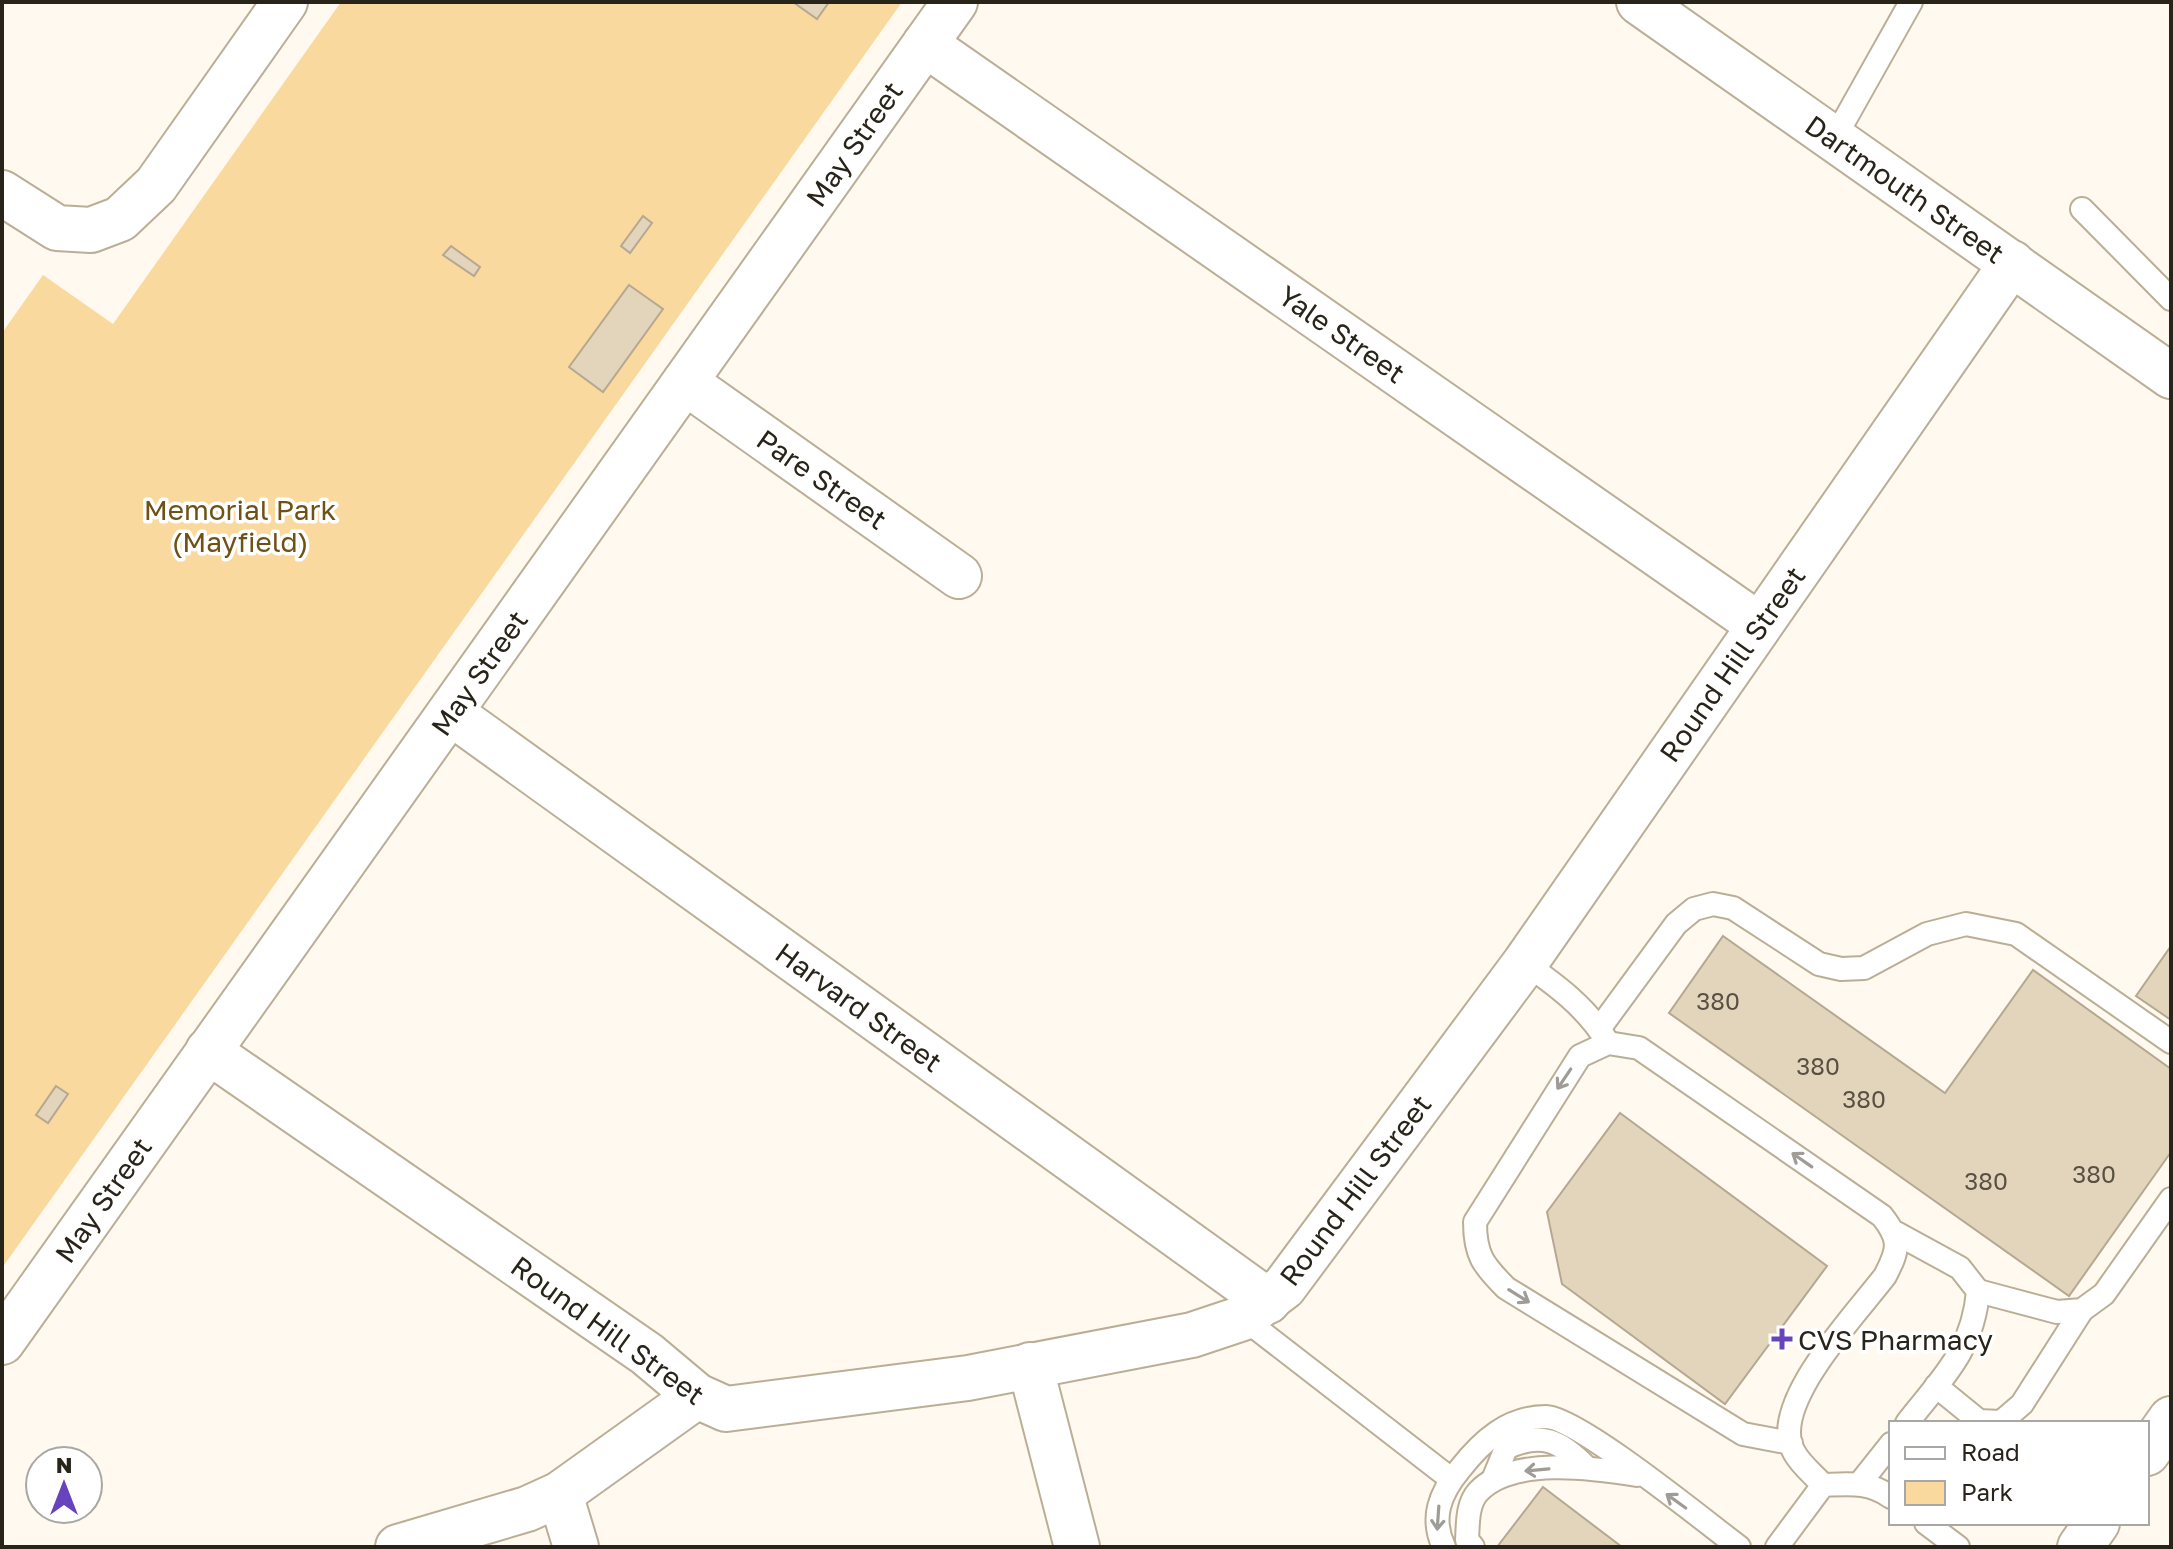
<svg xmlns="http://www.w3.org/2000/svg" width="2173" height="1549" font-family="'Golos Text',sans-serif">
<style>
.green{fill:#f9d99d}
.building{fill:#e3d5bc;stroke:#b6a890;stroke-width:2}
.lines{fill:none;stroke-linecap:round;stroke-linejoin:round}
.service-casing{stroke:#bbae96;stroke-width:26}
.minor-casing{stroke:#bbae96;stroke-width:48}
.primary-casing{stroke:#bbae96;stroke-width:48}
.service{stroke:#fff;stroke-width:22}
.minor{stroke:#fff;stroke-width:44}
.primary{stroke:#fff;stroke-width:44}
.oneway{stroke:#9f9c98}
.poi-dot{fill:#6844bc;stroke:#fff;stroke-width:3}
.labels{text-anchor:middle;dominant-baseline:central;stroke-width:7;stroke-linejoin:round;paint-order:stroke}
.number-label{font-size:24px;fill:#585042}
.street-label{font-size:28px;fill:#29241a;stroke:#fff}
.park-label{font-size:28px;fill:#6e5215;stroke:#fff}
.poi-label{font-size:28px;fill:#29241a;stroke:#fff;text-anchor:start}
</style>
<rect width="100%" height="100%" fill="#fff9ef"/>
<!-- green -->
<path class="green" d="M 341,2 L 902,2 L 2,1268 L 2,333 L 43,275 L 113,324 Z"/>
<!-- building -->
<g class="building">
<path d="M 793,2 L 829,2 L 817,19 Z"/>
<path d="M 643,216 L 652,223 L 630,253 L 621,246 Z"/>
<path d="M 451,246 L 480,267 L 474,276 L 443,255 Z"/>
<path d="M 629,285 L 663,309 L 603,392 L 569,367 Z"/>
<path d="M 1723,936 L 1945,1093 L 2033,970 L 2171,1069 L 2171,1152 L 2069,1296 L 1669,1013 Z"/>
<path d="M 2171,946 L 2171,1020 L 2136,996 Z"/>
<path d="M 56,1086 L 68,1094 L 48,1123 L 36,1115 Z"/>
<path d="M 1620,1113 L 1827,1266 L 1725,1404 L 1562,1284 L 1547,1212 Z"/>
<path d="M 1543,1487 L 1622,1547 L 1497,1547 Z"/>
</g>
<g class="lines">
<defs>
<g id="service">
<path d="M 1834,139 L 1911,2"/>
<path d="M 2082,209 L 2171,299"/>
<path d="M 1525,963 C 1557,986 1586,1007 1607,1041"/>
<path d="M 1599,1029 L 1676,924 L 1694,909 L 1713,904 L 1733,908 L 1819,964 L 1841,969 L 1864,968 L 1927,934 L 1966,924 L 2016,934 L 2171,1042"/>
<path d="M 1896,1233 L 1960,1268 L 1978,1291 C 1973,1351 1942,1378 1907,1423"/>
<path d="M 1978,1291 L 2057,1312 L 2082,1310 L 2104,1294 L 2171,1199"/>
<path d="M 1243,1318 L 1451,1479"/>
<path d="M 1936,1386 L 1979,1421 L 2001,1422 L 2022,1404 L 2082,1310"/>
<path d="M 1791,1443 L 1743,1434 L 1506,1288 C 1483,1265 1475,1255 1475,1222 L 1580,1056 L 1608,1043 L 1639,1048 L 1882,1216 C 1901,1240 1899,1249 1885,1276 C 1858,1312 1767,1406 1794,1452 C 1800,1464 1814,1475 1823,1485"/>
<path d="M 1493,1480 L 1506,1448 C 1542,1431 1561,1441 1587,1468"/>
<path d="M 1860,1483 L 1891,1444"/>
<path d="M 1926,1523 L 1958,1547"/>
<path d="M 1444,1547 C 1430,1518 1440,1493 1460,1469 C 1482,1441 1508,1417 1546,1417 C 1577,1417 1707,1523 1739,1547"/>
<path d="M 1473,1547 L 1467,1540 C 1468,1524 1467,1504 1478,1492 C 1511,1456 1594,1468 1637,1475"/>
<path d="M 1777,1547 L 1823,1485 C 1849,1484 1869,1481 1891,1497"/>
</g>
<g id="minor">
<path d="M 1639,2 L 2171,376"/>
<path d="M 925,44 L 1759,625"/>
<path d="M 2,193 L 57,228 L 91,230 L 120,219 L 156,185 L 285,2"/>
<path d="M 685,382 L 959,576"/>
<path d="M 451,713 L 1268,1301"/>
<path d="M 208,1051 L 647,1354 L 697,1396 L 726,1409 L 968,1378 L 1192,1335 L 1243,1318 L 1284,1287 L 1525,963 L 2012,263"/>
<path d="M 2,1342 L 955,2"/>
<path d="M 1030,1365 L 1077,1547"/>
<path d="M 560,1494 L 576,1547"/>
<path d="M 398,1547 L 527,1509 L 560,1494 L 697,1396"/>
</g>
<g id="primary">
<path d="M 2147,1453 L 2171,1419"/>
<path d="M 2080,1547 L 2097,1523"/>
</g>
</defs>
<!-- service casing -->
<use href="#service" class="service-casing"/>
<!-- minor casing -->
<use href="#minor" class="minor-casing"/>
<!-- primary casing -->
<use href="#primary" class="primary-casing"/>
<!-- service -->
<use href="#service" class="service"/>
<!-- minor -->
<use href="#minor" class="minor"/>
<!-- primary -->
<use href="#primary" class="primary"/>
</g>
<!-- one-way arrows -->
<defs><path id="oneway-shaft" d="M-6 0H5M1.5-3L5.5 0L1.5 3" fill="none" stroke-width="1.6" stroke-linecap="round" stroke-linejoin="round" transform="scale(2)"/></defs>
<g class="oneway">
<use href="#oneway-shaft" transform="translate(1564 1079) rotate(124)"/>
<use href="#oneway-shaft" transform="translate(1802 1160) rotate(-145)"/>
<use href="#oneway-shaft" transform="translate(1519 1296) rotate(32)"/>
<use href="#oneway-shaft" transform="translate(1537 1470) rotate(175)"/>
<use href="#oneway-shaft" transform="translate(1676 1501) rotate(-144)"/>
<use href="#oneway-shaft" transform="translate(1438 1518) rotate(94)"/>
</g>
<!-- markers -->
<path class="poi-dot" d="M1778 1327h8v8h8v8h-8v8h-8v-8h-8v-8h8z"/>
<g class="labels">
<!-- number labels -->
<g class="number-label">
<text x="1718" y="1000">380</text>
<text x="1818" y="1065">380</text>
<text x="1864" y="1098">380</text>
<text x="2094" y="1173">380</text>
<text x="1986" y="1180">380</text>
</g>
<!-- street labels -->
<g class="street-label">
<text transform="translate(854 144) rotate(-55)">May Street</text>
<text transform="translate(1905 189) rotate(35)">Dartmouth Street</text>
<text transform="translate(1342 334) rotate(35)">Yale Street</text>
<text transform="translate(822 479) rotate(35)">Pare Street</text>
<text transform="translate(1732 664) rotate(-55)">Round Hill Street</text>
<text transform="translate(479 673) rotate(-55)">May Street</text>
<text transform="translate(859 1007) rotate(36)">Harvard Street</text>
<text transform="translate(1355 1190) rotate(-53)">Round Hill Street</text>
<text transform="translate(103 1200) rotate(-55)">May Street</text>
<text transform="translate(608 1330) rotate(36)">Round Hill Street</text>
</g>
<!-- park labels -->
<g class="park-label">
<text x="240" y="509">Memorial Park<tspan x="240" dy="32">(Mayfield)</tspan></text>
</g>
<!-- poi labels -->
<g class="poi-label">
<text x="1798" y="1339">CVS Pharmacy</text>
</g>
</g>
<!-- border -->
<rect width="2173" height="1549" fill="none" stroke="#29241a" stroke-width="8"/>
<!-- legend -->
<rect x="1889" y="1421" width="260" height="104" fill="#ffffff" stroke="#a9a7a3" stroke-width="2"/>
<rect x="1905" y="1447" width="40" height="12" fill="#ffffff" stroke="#a9a7a3" stroke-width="2"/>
<text x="1961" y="1461" font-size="24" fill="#29241a">Road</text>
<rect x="1905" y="1481" width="40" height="24" fill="#f9d99d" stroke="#a9a7a3" stroke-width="2"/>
<text x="1961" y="1501" font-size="24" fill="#29241a">Park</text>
<!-- north arrow -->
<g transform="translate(64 1485)"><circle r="38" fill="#ffffff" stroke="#a9a7a3" stroke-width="2"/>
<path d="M0-6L14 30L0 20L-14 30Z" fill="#6844bc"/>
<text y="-12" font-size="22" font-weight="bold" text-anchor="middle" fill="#29241a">N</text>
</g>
</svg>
